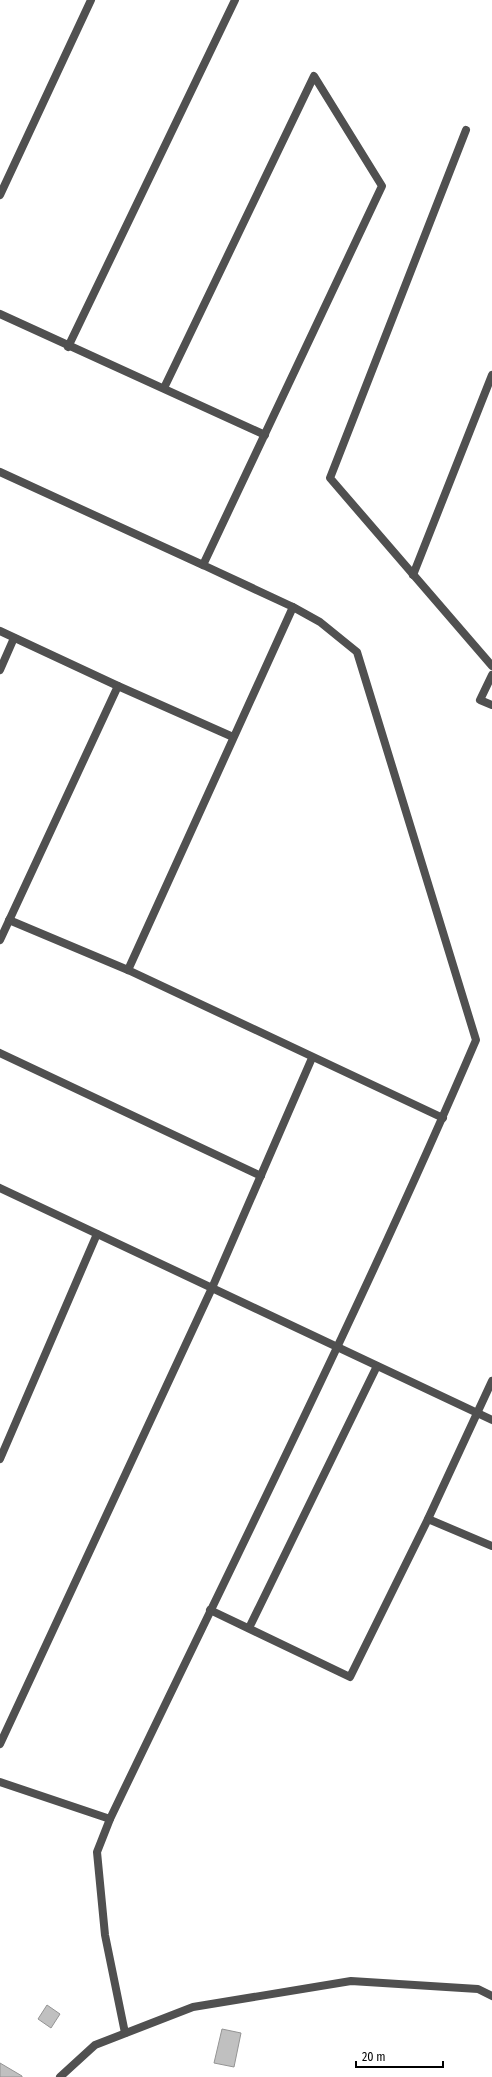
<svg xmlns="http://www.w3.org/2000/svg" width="492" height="2077" font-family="'Fira Sans Condensed',sans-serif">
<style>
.building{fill:#c0c0c0;stroke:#949494}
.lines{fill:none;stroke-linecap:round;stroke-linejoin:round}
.minor{stroke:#505050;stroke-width:8}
.tertiary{stroke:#505050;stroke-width:8}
</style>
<rect width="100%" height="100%" fill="#fff"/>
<!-- building -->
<g class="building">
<path d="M 47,2005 L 60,2014 L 51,2028 L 38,2019 Z"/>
<path d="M 222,2029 L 241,2033 L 234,2067 L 214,2063 Z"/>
<path d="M 0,2063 L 22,2076 L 22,2077 L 0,2077 Z"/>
</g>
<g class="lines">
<!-- minor -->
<g class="minor">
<path d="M 466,130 L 330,478 L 492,666"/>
<path d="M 0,195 L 91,0"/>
<path d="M 0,314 L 265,435"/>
<path d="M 68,347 L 235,0"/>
<path d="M 164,388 L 314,76 L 382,186 L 203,565 L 293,607"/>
<path d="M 0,472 L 203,565"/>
<path d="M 413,575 L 492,375"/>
<path d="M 0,631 L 118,686 L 233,737"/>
<path d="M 0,670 L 14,638"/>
<path d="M 492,675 L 480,700 L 492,705"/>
<path d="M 9,920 L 128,970 L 443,1118"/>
<path d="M 0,940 L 118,686"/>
<path d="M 0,1053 L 261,1176"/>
<path d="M 0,1188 L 492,1420"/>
<path d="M 0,1459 L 97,1234"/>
<path d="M 428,1519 L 492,1546"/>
<path d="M 210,1610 L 350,1677 L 428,1519 L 492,1381"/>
<path d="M 249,1628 L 377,1366"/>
<path d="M 0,1744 L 212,1288 L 312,1058"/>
<path d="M 0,1782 L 110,1819"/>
<path d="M 125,2033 L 105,1935 L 97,1852 L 110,1819 C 234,1560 363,1304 476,1040 L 357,652 L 320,622 L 293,607 L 128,970"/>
</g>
<!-- tertiary -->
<path class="tertiary" d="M 60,2077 L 95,2045 L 193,2007 L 351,1981 L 478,1989 L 492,1996"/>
</g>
<!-- scale -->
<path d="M356 2061v6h87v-6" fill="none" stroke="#000000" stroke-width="2"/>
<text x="362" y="2061" font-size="12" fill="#000000" stroke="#ffffff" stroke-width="3" paint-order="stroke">20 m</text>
</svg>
